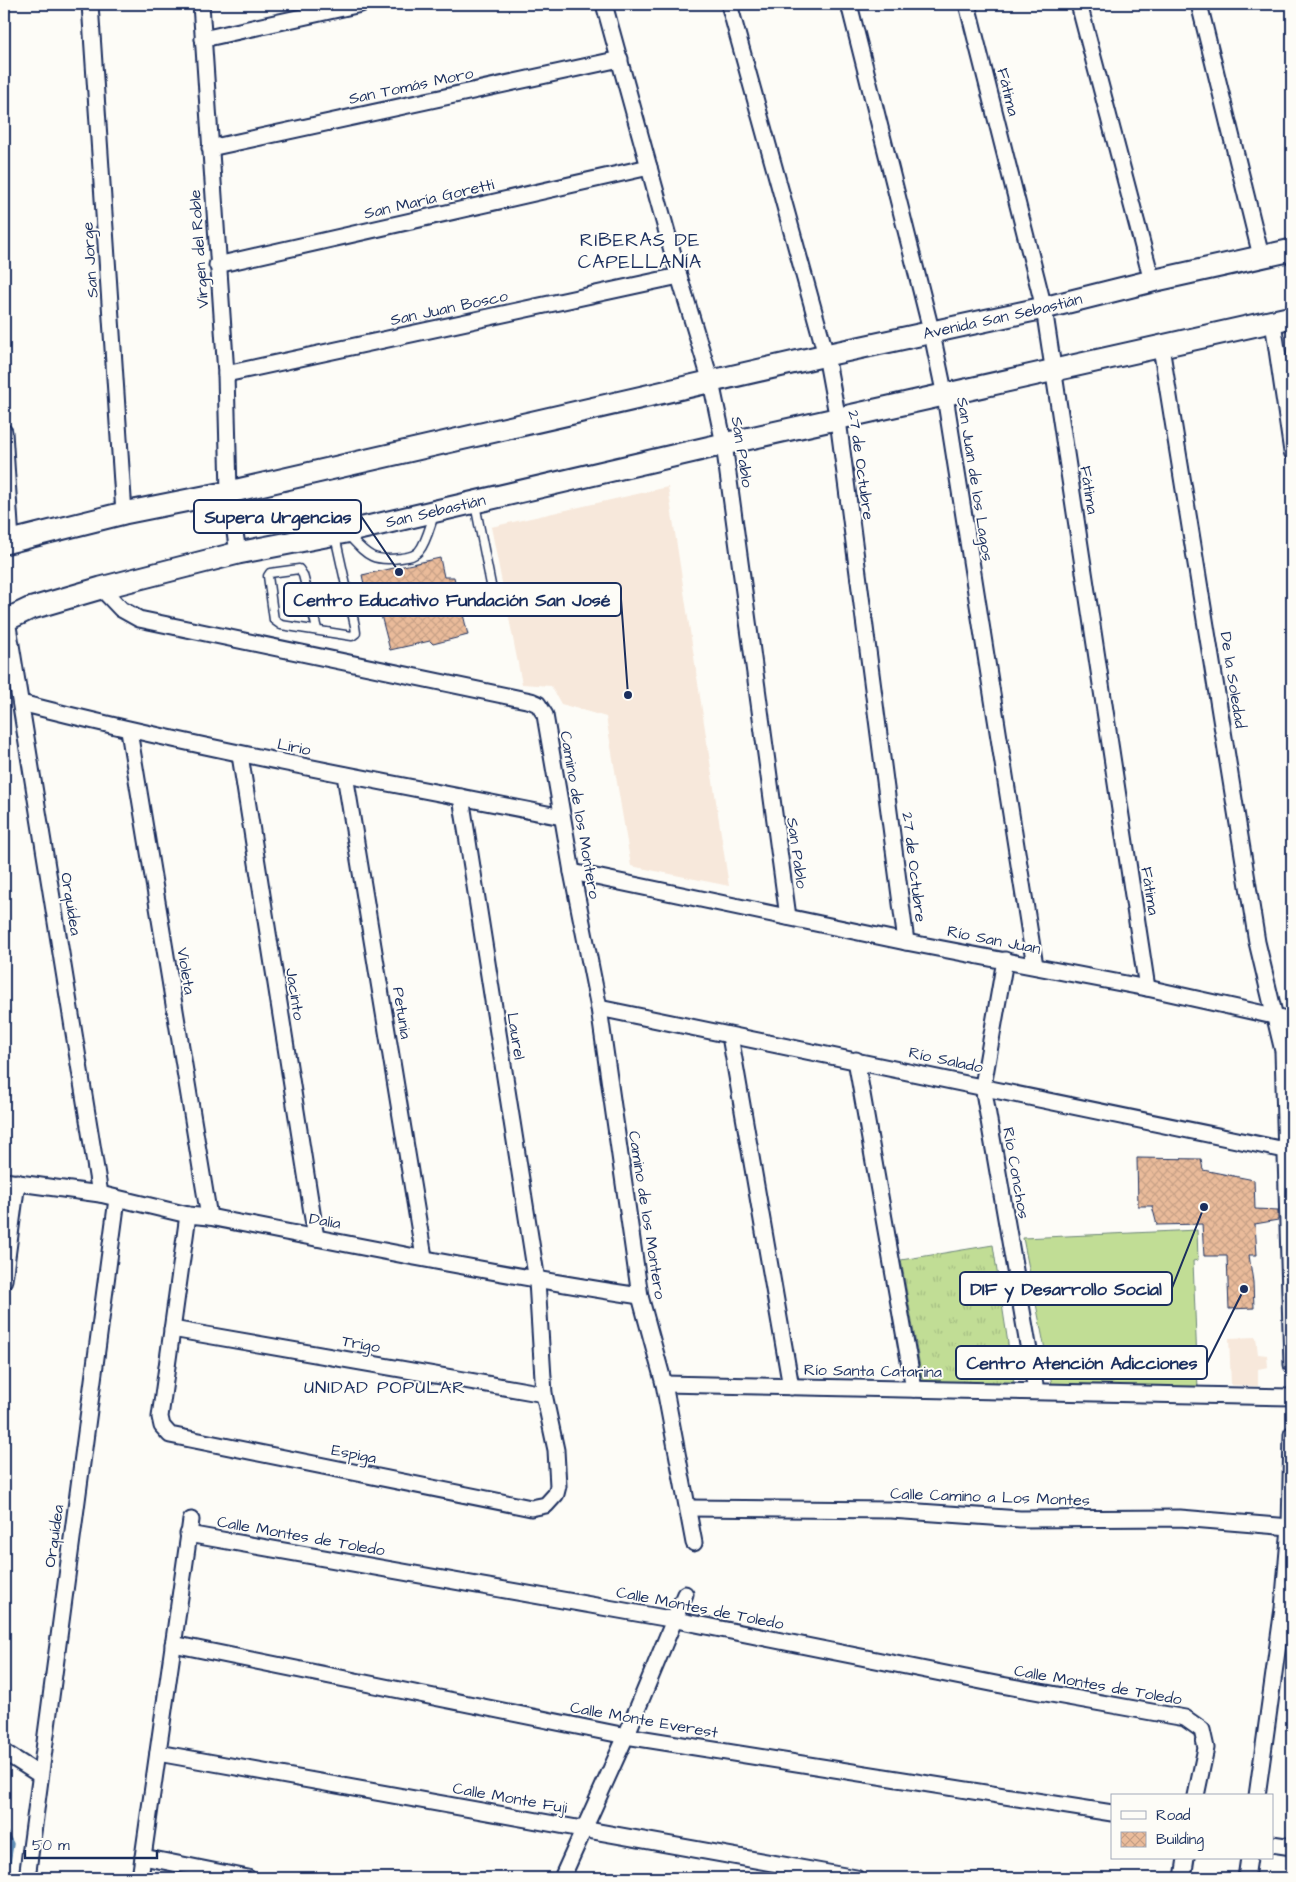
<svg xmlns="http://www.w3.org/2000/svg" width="1296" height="1882" font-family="'Architects Daughter',sans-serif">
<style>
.built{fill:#f7e8db}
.grass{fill:url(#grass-tufts);stroke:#6e867a}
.garden{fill:#c1dd95;stroke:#6e867a}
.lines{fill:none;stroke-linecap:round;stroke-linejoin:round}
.stream{stroke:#5f8db4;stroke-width:5.5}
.building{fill:url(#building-cross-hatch);stroke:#1b2f5e}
.service-casing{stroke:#1b2f5e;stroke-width:11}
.minor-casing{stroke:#1b2f5e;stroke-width:19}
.secondary-casing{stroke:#1b2f5e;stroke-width:25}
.service{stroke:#fdfcf7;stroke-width:8}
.minor{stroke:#fdfcf7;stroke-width:15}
.secondary{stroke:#fdfcf7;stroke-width:21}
.labels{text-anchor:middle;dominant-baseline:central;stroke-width:4;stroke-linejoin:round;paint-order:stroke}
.street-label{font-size:16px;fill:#1b2f5e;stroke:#fdfcf7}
.neighbourhood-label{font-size:18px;letter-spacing:1px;fill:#1b2f5e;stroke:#fdfcf7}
.quarter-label{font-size:19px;letter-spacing:1px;fill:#1b2f5e;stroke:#fdfcf7}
.leader{fill:none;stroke:#1b2f5e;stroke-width:2}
.callout-dot{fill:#1b2f5e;stroke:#fdfcf7;stroke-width:2}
.callout{fill:#fdfcf7;stroke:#1b2f5e;stroke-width:2}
.callout-label{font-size:18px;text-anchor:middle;font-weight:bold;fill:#1b2f5e}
</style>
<defs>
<pattern id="grass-tufts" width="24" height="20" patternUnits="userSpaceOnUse" patternTransform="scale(1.25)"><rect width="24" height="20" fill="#c1dd95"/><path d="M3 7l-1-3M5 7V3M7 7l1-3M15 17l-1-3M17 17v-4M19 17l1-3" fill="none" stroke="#a5be83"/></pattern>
<pattern id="building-cross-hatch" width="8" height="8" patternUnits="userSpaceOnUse" patternTransform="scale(1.25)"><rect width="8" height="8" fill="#eabb9a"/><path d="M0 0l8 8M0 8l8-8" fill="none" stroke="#c8a187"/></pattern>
</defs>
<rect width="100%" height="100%" fill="#fdfcf7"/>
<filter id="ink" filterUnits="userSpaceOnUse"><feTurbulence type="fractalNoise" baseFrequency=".02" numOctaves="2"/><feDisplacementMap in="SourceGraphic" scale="10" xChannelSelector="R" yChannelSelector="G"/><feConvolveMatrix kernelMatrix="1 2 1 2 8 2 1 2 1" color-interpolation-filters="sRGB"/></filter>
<g filter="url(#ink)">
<!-- built -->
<g class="built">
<path d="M 668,487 L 729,886 L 631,866 L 606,717 L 561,704 L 551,686 L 522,684 L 491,527 Z"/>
<path d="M 1256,1337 L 1258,1354 L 1267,1355 L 1268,1367 L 1258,1369 L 1258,1386 L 1231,1385 L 1229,1338 Z"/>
</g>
<!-- grass -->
<path class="grass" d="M 993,1245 L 1014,1383 L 1010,1388 L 927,1385 L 922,1378 L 901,1260 Z"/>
<!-- garden -->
<path class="garden" d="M 1197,1230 L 1198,1260 L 1193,1261 L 1198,1389 L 1052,1385 L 1023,1238 Z"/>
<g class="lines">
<!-- stream -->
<path class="stream" d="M 4,1831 L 11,1844 L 7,1867 L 4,1869"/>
</g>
<!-- building -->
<g class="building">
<path d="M 440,558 L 444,577 L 454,577 L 468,635 L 433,644 L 430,641 L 390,650 L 375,592 L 366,593 L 362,575 Z"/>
<path d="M 1137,1158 L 1201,1159 L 1203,1170 L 1254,1180 L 1255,1209 L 1278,1210 L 1278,1220 L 1255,1224 L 1257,1255 L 1249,1255 L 1253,1282 L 1254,1308 L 1229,1309 L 1227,1256 L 1204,1256 L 1202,1224 L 1157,1225 L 1152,1206 L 1138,1206 Z"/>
</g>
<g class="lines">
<defs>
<g id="service">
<path d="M 475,504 L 494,600"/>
<path d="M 347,534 C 367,555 371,562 401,558 C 407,557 414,557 419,551 C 426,543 430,526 434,515"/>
<path d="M 317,629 L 303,575 L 299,569 L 270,573 L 268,576 L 274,620 L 281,625 L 352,636 L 356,633 L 355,626 L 335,536"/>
</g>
<g id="minor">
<path d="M 90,4 L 124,513"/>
<path d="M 201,4 L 226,374 L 229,492 L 238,553"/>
<path d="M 604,4 L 679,276 L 711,382 L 724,444 L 788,917"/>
<path d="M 729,4 L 826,355 L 838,420 L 906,942"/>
<path d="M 849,4 L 932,334 L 945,396 L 1035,966"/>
<path d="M 967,4 L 1044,308 L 1147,988"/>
<path d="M 1079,4 L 1152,281"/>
<path d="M 1199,4 L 1261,256"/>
<path d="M 203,39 L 361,4"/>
<path d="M 210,148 L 620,59"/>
<path d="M 217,265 L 649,167"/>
<path d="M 1273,322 L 1292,452"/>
<path d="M 1161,347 L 1257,942 L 1283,1051 L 1292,1365"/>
<path d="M 226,374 L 679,276"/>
<path d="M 4,432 L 11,541"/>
<path d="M 101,588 L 121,609 L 139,619 L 531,701 L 538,704 L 545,715 L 572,872 L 599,1008 L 640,1296 L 664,1384 L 694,1543"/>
<path d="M 7,620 L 100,1194"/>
<path d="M 21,703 C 200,749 381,781 562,817"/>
<path d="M 129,731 L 209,1217"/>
<path d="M 240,755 L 316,1238"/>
<path d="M 345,775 L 424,1257"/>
<path d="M 572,872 L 906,942 L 1147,988 L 1292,1020"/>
<path d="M 1005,960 L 983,1086 L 1036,1391"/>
<path d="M 599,1008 L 1285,1150"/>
<path d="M 730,1036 L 791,1387"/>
<path d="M 856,1060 L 914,1389"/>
<path d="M 4,1181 L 100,1194 L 188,1215 L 209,1217 C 352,1245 496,1274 640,1296"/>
<path d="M 188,1215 L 160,1417 L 162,1426 L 170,1435 L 531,1508 L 546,1505 L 556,1494 L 558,1486 L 556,1450 L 544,1394 L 537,1281 L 461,797"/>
<path d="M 4,1280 L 17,1182"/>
<path d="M 172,1329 L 544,1394"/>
<path d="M 664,1384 L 1292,1397"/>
<path d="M 688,1508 L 891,1510 L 1020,1519 L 1180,1518 L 1290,1527"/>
<path d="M 188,1534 L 676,1620 L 996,1684 L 1185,1718 L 1202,1730 L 1206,1748 L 1196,1796"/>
<path d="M 173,1644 L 626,1736 L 1112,1813"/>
<path d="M 4,1752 L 40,1775"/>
<path d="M 158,1753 L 856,1878"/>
<path d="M 1257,1796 L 1283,1608 L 1290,1527 L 1292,1434"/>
<path d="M 1272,1844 L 1292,1847"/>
<path d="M 143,1857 L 248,1878"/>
<path d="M 27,1878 L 117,1199"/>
<path d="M 140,1878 L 191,1520"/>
<path d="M 562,1878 L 626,1736 L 685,1594"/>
<path d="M 1183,1878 L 1186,1858"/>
<path d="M 1246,1878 L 1249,1858"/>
</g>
<g id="secondary">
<path id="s1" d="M 4,543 L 124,513 L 229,492 L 826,355 L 1044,308 L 1152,281 L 1292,250"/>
<path id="s2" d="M 4,621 L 29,609 L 101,588 L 238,553 L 346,532 L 724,444 L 1292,317"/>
</g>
</defs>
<!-- service casing -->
<use href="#service" class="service-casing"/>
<!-- minor casing -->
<use href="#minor" class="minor-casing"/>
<!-- secondary casing -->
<use href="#secondary" class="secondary-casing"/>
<!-- service -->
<use href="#service" class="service"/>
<!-- minor -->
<use href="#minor" class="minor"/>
<!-- secondary -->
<use href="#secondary" class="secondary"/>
</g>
</g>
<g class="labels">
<!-- street labels -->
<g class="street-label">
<text transform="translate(411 86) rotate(-12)">San Tomás Moro</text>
<text transform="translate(1008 92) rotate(76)">Fátima</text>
<text transform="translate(429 199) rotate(-13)">San María Goretti</text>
<text transform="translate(199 249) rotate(-94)">Virgen del Roble</text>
<text transform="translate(90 260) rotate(-94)">San Jorge</text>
<text transform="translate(449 308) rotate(-12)">San Juan Bosco</text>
<text stroke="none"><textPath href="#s1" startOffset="1024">Avenida San Sebastián</textPath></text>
<text transform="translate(742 452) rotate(81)">San Pablo</text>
<text transform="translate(861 465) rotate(82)">27 de Octubre</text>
<text transform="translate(975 479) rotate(81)">San Juan de los Lagos</text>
<text transform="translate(1089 490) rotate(81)">Fátima</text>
<text stroke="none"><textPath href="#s2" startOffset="446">San Sebastián</textPath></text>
<text transform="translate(1233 680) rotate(81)">De la Soledad</text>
<text transform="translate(294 747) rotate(11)">Lirio</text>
<text transform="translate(580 815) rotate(80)">Camino de los Montero</text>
<text transform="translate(797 853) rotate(82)">San Pablo</text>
<text transform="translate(914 867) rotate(83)">27 de Octubre</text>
<text transform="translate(1150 891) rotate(81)">Fátima</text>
<text transform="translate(71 904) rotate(81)">Orquídea</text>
<text transform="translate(994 940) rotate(11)">Río San Juan</text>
<text transform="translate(186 971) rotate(81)">Violeta</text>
<text transform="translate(295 994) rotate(81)">Jacinto</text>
<text transform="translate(402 1013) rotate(81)">Petunia</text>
<text transform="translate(516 1036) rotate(81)">Laurel</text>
<text transform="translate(946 1060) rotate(12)">Río Salado</text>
<text transform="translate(1016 1173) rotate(80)">Río Conchos</text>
<text transform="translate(647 1215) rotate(81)">Camino de los Montero</text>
<text transform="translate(325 1221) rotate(10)">Dalia</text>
<text transform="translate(361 1344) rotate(10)">Trigo</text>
<text transform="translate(873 1371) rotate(1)">Río Santa Catarina</text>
<text transform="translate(354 1454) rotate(11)">Espiga</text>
<text transform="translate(990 1497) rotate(2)">Calle Camino a Los Montes</text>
<text transform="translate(54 1536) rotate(-82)">Orquídea</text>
<text transform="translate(301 1536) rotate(10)">Calle Montes de Toledo</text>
<text transform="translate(700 1608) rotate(11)">Calle Montes de Toledo</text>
<text transform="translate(1098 1685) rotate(10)">Calle Montes de Toledo</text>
<text transform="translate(644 1720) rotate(10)">Calle Monte Everest</text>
<text transform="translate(510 1798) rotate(10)">Calle Monte Fuji</text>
</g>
<!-- neighbourhood labels -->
<g class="neighbourhood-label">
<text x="385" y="1387">UNIDAD POPULAR</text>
</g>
<!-- quarter labels -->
<g class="quarter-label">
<text x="640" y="240">RIBERAS DE<tspan x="640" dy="22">CAPELLANÍA</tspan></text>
</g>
</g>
<!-- callouts -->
<path class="leader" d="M399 572L361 516M628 695L621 599M1204 1207L1172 1288M1244 1289L1207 1363"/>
<g class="callout-dot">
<circle cx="399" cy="572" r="5"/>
<circle cx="628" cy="695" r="5"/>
<circle cx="1204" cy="1207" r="5"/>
<circle cx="1244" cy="1289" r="5"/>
</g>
<g class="callout">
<rect x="194" y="500" width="167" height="33" rx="5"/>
<rect x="284" y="583" width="337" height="33" rx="5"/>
<rect x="960" y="1272" width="212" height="33" rx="5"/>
<rect x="956" y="1346" width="251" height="33" rx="5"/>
</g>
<g class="callout-label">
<text x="278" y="523">Supera Urgencias</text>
<text x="452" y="606">Centro Educativo Fundación San José</text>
<text x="1066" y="1295">DIF y Desarrollo Social</text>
<text x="1082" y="1369">Centro Atención Adicciones</text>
</g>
<!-- margin -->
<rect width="1296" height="1882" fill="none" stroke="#fdfcf7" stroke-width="20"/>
<rect x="10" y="10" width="1276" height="1862" fill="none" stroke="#1b2f5e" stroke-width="2" filter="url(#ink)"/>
<!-- legend -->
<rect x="1111" y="1794" width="162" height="65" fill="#fdfcf7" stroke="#a3aaba"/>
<rect x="1121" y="1811" width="25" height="8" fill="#fdfcf7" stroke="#a3aaba"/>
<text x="1156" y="1820" font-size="15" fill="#1b2f5e">Road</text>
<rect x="1121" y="1832" width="25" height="15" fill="url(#building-cross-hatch)" stroke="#a3aaba"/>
<text x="1156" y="1844" font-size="15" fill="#1b2f5e">Building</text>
<!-- scale -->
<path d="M25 1850v8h132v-8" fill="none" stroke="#1b2f5e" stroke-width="2.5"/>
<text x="32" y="1850" font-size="15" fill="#1b2f5e" stroke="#fdfcf7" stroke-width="4" paint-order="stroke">50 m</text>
</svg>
